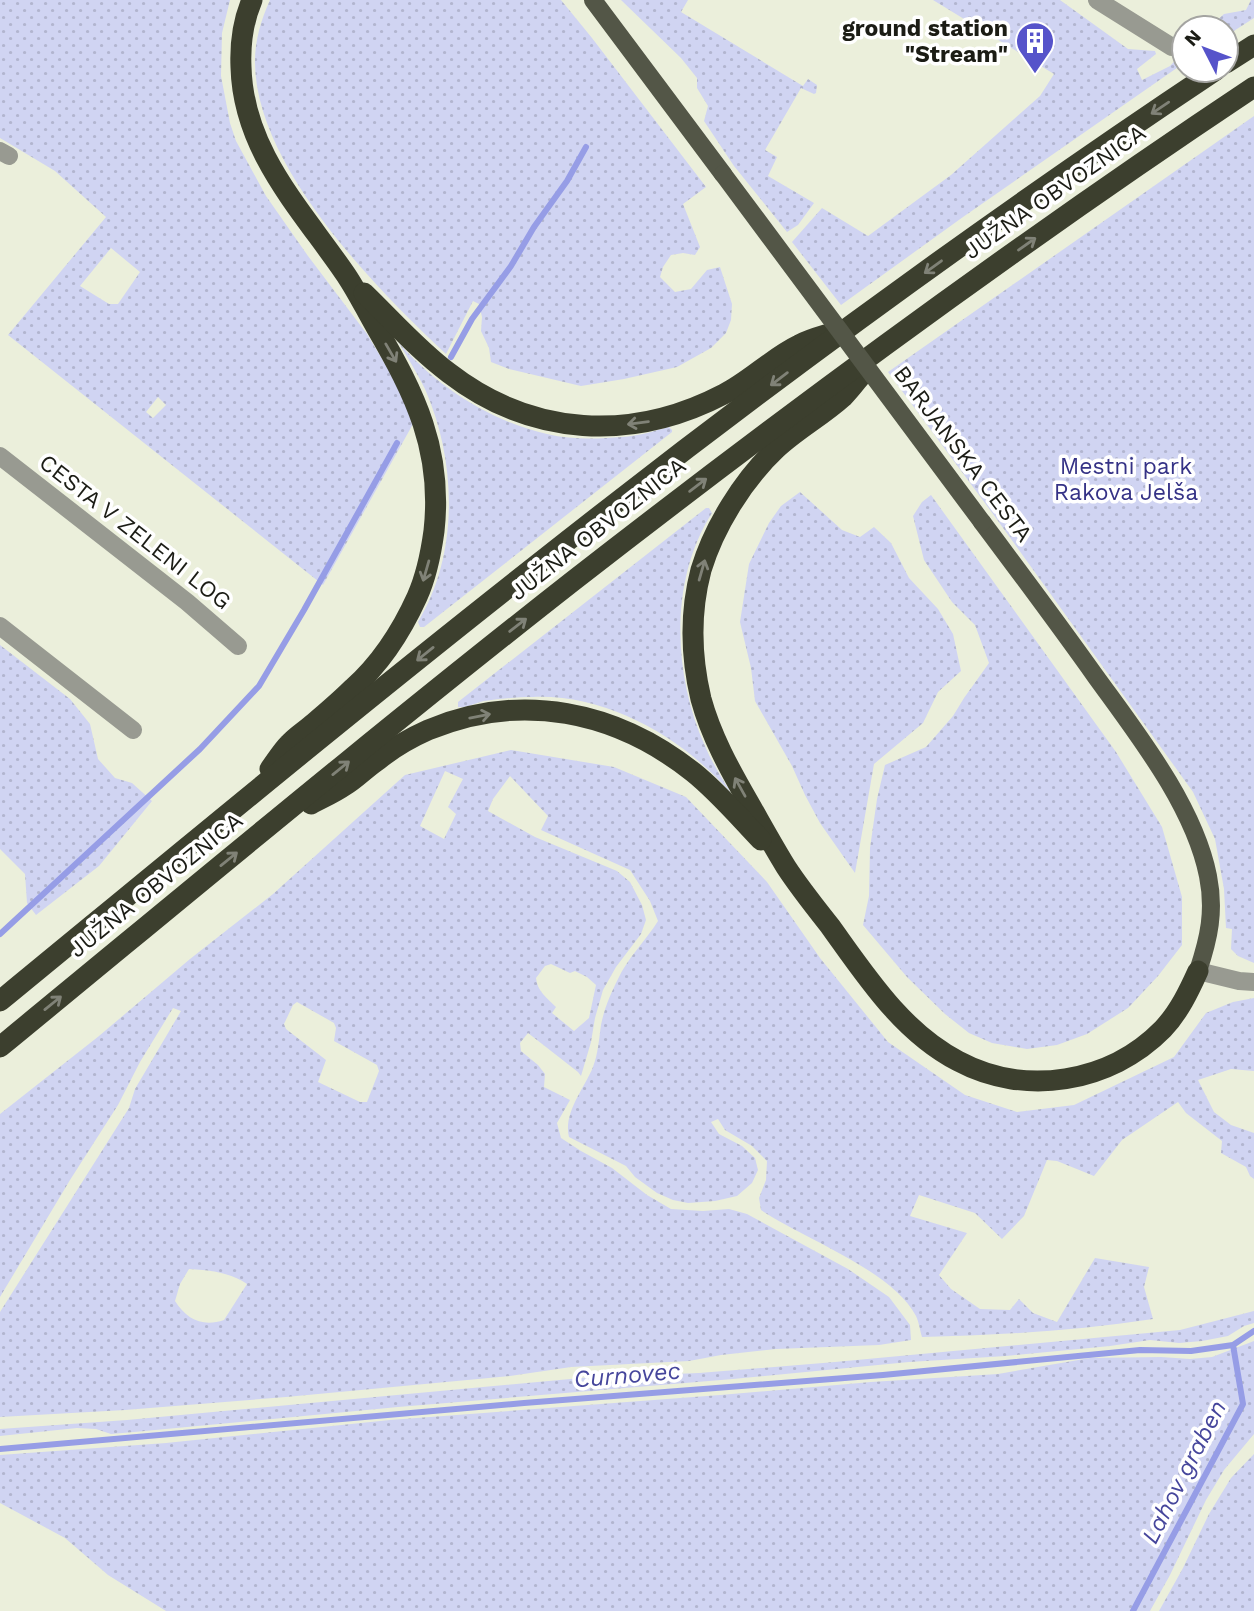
<svg xmlns="http://www.w3.org/2000/svg" width="1254" height="1611" font-family="'Work Sans',sans-serif">
<style>
.grass{fill:url(#grass-dots);fill-rule:evenodd}
.lines{fill:none;stroke-linecap:round;stroke-linejoin:round}
.stream{stroke:#969de6;stroke-width:6}
.minor{stroke:#989a91;stroke-width:18}
.primary{stroke:#535647;stroke-width:18}
.motorway{stroke:#3c3f2e;stroke-width:21}
.primary-bridge{stroke:#535647;stroke-width:18}
.oneway{stroke:#808277}
.labels{text-anchor:middle;dominant-baseline:central;stroke-width:7;stroke-linejoin:round;paint-order:stroke}
.poi-label{font-size:23px;font-weight:bold;fill:#1b1c15;stroke:#fff;text-anchor:end}
.street-label{font-size:23px;fill:#1b1c15;stroke:#fff}
.park-label{font-size:23px;fill:#353286;stroke:#fff}
.water-label{font-size:24px;font-style:italic;fill:#46469c;stroke:#fff}
</style>
<defs>
<pattern id="grass-dots" width="8" height="8" patternUnits="userSpaceOnUse" patternTransform="scale(1.75)"><rect width="8" height="8" fill="#d0d4f2"/><path d="M2 2h.1M6 6h.1" fill="none" stroke="#b2b5cf" stroke-width="1.8" stroke-linecap="round"/></pattern>
</defs>
<rect width="100%" height="100%" fill="#ebefdb"/>
<!-- grass -->
<g class="grass">
<path d="M 0,0 L 230,0 L 222,33 L 221,76 L 230,123 L 236,141 L 266,196 L 308,256 L 367,334 L 397,384 L 413,424 L 323,585 L 8,335 L 106,217 L 55,171 L 0,138 ZM 111,248 L 140,272 L 118,304 L 109,304 L 80,286 ZM 158,397 L 166,405 L 153,418 L 146,412 Z"/>
<path d="M 270,0 L 561,0 L 592,38 L 706,187 L 683,204 L 700,247 L 695,255 L 683,253 L 671,255 L 663,267 L 660,277 L 675,292 L 691,289 L 707,270 L 720,267 L 732,304 L 731,320 L 726,333 L 711,348 L 677,367 L 624,379 L 581,386 L 509,369 L 491,362 L 489,348 L 481,331 L 482,317 L 479,304 L 473,301 L 446,354 C 374,287 255,165 255,62 C 255,40 261,20 270,0 Z"/>
<path d="M 621,0 L 688,0 L 681,12 L 803,86 L 808,79 L 817,85 L 816,93 L 814,94 L 801,88 L 765,150 L 777,157 L 768,176 L 814,203 L 798,225 L 787,232 L 734,166 L 704,121 L 708,106 L 697,88 L 697,78 L 681,58 Z"/>
<path d="M 933,0 L 1060,0 L 1128,49 L 1155,51 L 1156,54 L 1137,69 L 1142,80 L 1170,66 L 1184,51 L 1184,63 L 963,217 L 841,305 L 792,242 L 822,208 L 868,236 L 951,175 L 1040,96 L 1054,74 Z"/>
<path d="M 1251,0 L 1254,0 L 1254,18 L 1226,36 L 1226,28 L 1209,28 L 1224,14 L 1246,10 Z"/>
<path d="M 1254,116 L 1254,963 L 1238,956 L 1231,949 L 1232,929 L 1226,928 L 1224,889 L 1215,839 L 1193,792 L 993,514 L 888,372 Z"/>
<path d="M 398,342 C 436,386 490,421 547,434 C 572,440 598,439 622,437 C 639,436 654,431 669,427 L 672,430 L 672,432 L 424,627 L 420,627 L 418,622 C 459,554 457,462 425,389 C 417,373 408,358 398,342 Z"/>
<path d="M 800,492 L 842,530 L 860,537 L 874,527 L 891,543 L 909,578 L 938,609 L 953,634 L 961,671 L 938,692 L 923,723 L 874,764 L 855,873 L 820,823 L 805,795 L 792,766 L 755,701 L 751,668 L 740,622 L 749,564 L 769,523 L 781,506 Z"/>
<path d="M 931,495 L 1116,752 L 1162,827 L 1182,897 L 1182,945 L 1158,976 L 1128,1008 L 1087,1034 L 1057,1045 L 1027,1049 L 992,1043 L 969,1033 L 945,1014 L 907,977 L 863,925 L 869,896 L 870,848 L 877,799 L 885,765 L 926,747 L 953,716 L 964,698 L 989,663 L 975,625 L 952,602 L 924,560 L 913,516 L 922,502 Z"/>
<path d="M 706,508 L 709,508 L 712,513 C 669,580 673,675 705,746 C 712,763 722,778 731,793 C 683,738 608,694 533,697 C 516,697 500,699 484,701 C 475,703 467,708 458,707 L 458,702 Z"/>
<path d="M 0,645 L 70,699 L 90,724 L 98,759 L 115,778 L 132,783 L 152,801 L 99,866 L 36,915 L 27,903 L 25,874 L 0,849 Z"/>
<path d="M 511,750 L 614,767 L 686,797 L 767,882 L 820,958 L 888,1042 L 965,1095 L 1017,1112 L 1074,1105 L 1174,1057 L 1206,1013 L 1233,1002 L 1254,998 L 1254,1071 L 1231,1069 L 1198,1080 L 1214,1112 L 1231,1125 L 1254,1133 L 1254,1179 L 1250,1176 L 1246,1167 L 1221,1153 L 1222,1141 L 1186,1113 L 1178,1102 L 1122,1140 L 1094,1176 L 1057,1161 L 1047,1160 L 1024,1216 L 1002,1239 L 975,1213 L 919,1195 L 910,1216 L 967,1233 L 939,1275 L 951,1289 L 980,1309 L 1010,1310 L 1019,1299 L 1033,1313 L 1057,1322 L 1095,1258 L 1149,1267 L 1144,1287 L 1153,1319 C 1076,1331 999,1335 922,1337 C 920,1331 919,1322 916,1316 C 892,1270 804,1239 761,1210 L 759,1198 L 766,1180 L 767,1161 L 752,1146 L 725,1130 L 718,1119 L 711,1122 L 719,1134 L 742,1146 L 755,1158 L 758,1170 L 752,1183 L 737,1196 L 715,1201 L 688,1203 L 673,1200 L 657,1193 L 635,1177 L 626,1166 L 569,1137 C 563,1113 584,1089 593,1067 C 598,1054 599,1039 601,1025 C 604,1009 611,993 618,979 C 627,959 646,940 658,921 L 650,901 L 630,870 L 541,830 L 548,816 L 510,776 L 493,799 L 488,811 L 535,837 L 617,871 L 630,882 L 642,905 L 646,920 L 641,934 L 616,967 L 603,990 L 595,1018 L 591,1042 L 581,1076 L 578,1072 L 528,1033 L 520,1043 L 521,1051 L 538,1065 L 545,1074 L 544,1087 L 570,1100 L 557,1123 L 561,1138 L 581,1151 L 612,1168 L 647,1195 L 671,1209 L 703,1211 L 729,1209 L 747,1214 L 848,1269 L 889,1297 L 910,1325 L 911,1340 L 879,1345 L 776,1349 L 721,1355 L 689,1361 L 571,1367 L 510,1376 L 286,1397 L 125,1410 L 0,1417 L 0,1312 L 129,1108 L 135,1089 L 181,1011 L 173,1008 L 140,1062 L 118,1105 L 70,1180 L 0,1297 L 0,1114 L 99,1036 L 190,959 L 273,894 L 405,775 ZM 445,771 L 463,779 L 448,807 L 456,814 L 444,839 L 420,826 ZM 551,964 L 570,973 L 575,971 L 587,977 L 596,985 L 589,1018 L 574,1031 L 552,1013 L 556,1007 C 547,998 537,991 536,978 L 545,966 ZM 297,1002 L 334,1023 L 336,1028 L 334,1041 L 377,1065 L 379,1071 L 367,1102 L 360,1102 L 318,1082 L 326,1060 L 286,1029 L 284,1024 L 293,1005 ZM 189,1269 C 208,1270 230,1272 247,1284 L 224,1320 C 203,1327 187,1320 175,1301 L 180,1284 Z"/>
<path d="M 1254,1311 L 1254,1323 L 1244,1326 L 1228,1336 L 1202,1341 L 1179,1343 L 1150,1340 L 1110,1346 L 1006,1356 L 909,1362 L 733,1379 L 398,1407 L 134,1432 L 111,1434 L 96,1429 L 77,1428 L 0,1436 L 0,1429 L 127,1420 L 592,1377 L 699,1373 L 835,1362 L 1180,1330 Z"/>
<path d="M 1254,1341 L 1254,1434 L 1224,1470 L 1206,1500 L 1170,1575 L 1150,1611 L 166,1611 L 108,1575 L 65,1538 L 0,1503 L 0,1455 L 166,1443 L 390,1420 L 720,1395 L 871,1382 L 998,1374 L 1090,1358 L 1161,1357 L 1190,1359 L 1212,1357 Z"/>
<path d="M 1254,1454 L 1254,1611 L 1159,1611 L 1183,1568 L 1209,1514 L 1231,1478 Z"/>
</g>
<g class="lines">
<!-- stream -->
<g class="stream">
<path d="M 451,357 L 472,319 L 511,266 L 534,227 L 567,181 L 586,147"/>
<path d="M 0,934 L 200,749 L 259,686 L 304,610 L 397,443"/>
<path d="M 0,1449 L 524,1403 L 883,1375 L 1140,1350 L 1191,1351 L 1233,1345 L 1254,1331"/>
<path d="M 1133,1611 L 1243,1404 L 1233,1345"/>
</g>
<!-- minor -->
<g class="minor">
<path d="M 1097,0 L 1172,47"/>
<path d="M 0,151 L 9,156"/>
<path d="M 0,456 L 187,602 L 238,646"/>
<path d="M 0,626 L 133,730"/>
<path d="M 1198,971 L 1239,981 L 1254,982"/>
</g>
<!-- primary -->
<g class="primary">
<path d="M 593,0 L 723,174"/>
<path d="M 982,522 C 1021,574 1059,625 1096,677 C 1138,735 1194,806 1208,876 C 1215,911 1209,938 1198,971"/>
</g>
<!-- motorway -->
<g class="motorway">
<path d="M 252,0 C 243,21 240,44 241,67 C 243,150 300,208 344,272 C 356,289 365,308 376,327 C 415,394 443,450 434,531 C 431,553 426,577 417,597 C 402,630 380,664 353,688 C 341,700 327,712 314,723 C 306,730 296,736 289,744 C 282,751 276,761 270,769"/>
<path d="M 1226,63 L 1254,45"/>
<path d="M 364,293 C 392,320 418,350 449,373 C 532,437 632,442 724,394 C 750,381 772,358 799,345 C 808,340 819,337 829,334"/>
<path d="M 865,371 C 858,379 851,389 843,397 C 822,416 796,430 776,449 C 743,480 714,527 701,570 C 690,612 691,657 701,699 C 711,736 730,770 749,803 C 761,824 773,846 786,867 C 799,887 815,907 830,926 C 866,976 902,1032 958,1061 C 1025,1097 1110,1083 1163,1029 C 1179,1012 1189,991 1198,971"/>
<path d="M 311,804 C 322,798 334,793 344,786 C 356,779 366,768 378,760 C 393,748 410,738 428,730 C 521,691 616,711 693,772 C 718,792 739,817 761,840"/>
<path d="M 0,1001 C 179,854 356,707 538,564 C 757,391 983,225 1216,70"/>
<path d="M 0,1047 C 190,891 379,733 573,581 C 794,409 1021,242 1254,87"/>
</g>
<!-- primary-bridge -->
<path class="primary-bridge" d="M 723,174 L 982,522"/>
</g>
<!-- one-way arrows -->
<defs><path id="oneway-shaft" d="M-6 0H5M1.5-3L5.5 0L1.5 3" fill="none" stroke-width="1.6" stroke-linecap="round" stroke-linejoin="round" transform="scale(1.75)"/></defs>
<g class="oneway">
<use href="#oneway-shaft" transform="translate(1160 108) rotate(146)"/>
<use href="#oneway-shaft" transform="translate(1027 244) rotate(-35)"/>
<use href="#oneway-shaft" transform="translate(933 267) rotate(144)"/>
<use href="#oneway-shaft" transform="translate(391 353) rotate(60)"/>
<use href="#oneway-shaft" transform="translate(779 379) rotate(143)"/>
<use href="#oneway-shaft" transform="translate(638 423) rotate(173)"/>
<use href="#oneway-shaft" transform="translate(698 485) rotate(-37)"/>
<use href="#oneway-shaft" transform="translate(702 570) rotate(-74)"/>
<use href="#oneway-shaft" transform="translate(426 571) rotate(106)"/>
<use href="#oneway-shaft" transform="translate(518 625) rotate(-38)"/>
<use href="#oneway-shaft" transform="translate(425 654) rotate(141)"/>
<use href="#oneway-shaft" transform="translate(480 716) rotate(-11)"/>
<use href="#oneway-shaft" transform="translate(341 768) rotate(-39)"/>
<use href="#oneway-shaft" transform="translate(740 787) rotate(-119)"/>
<use href="#oneway-shaft" transform="translate(229 859) rotate(-39)"/>
<use href="#oneway-shaft" transform="translate(53 1003) rotate(-39)"/>
</g>
<!-- icons -->
<defs>
<symbol id="building-pin" viewBox="-11 -11 22 30"><path d="M0 17L-7.5 6A9.5 9.5 0 1 1 7.5 6Z" fill="#5653ca" stroke="#fff"/><path d="M-4-6H4V6H1V3H-1V6H-4ZM-2.5-4.3h1.7v1.8h-1.7ZM.8-4.3h1.7v1.8H.8ZM-2.5-1h1.7V.8h-1.7ZM.8-1h1.7V.8H.8Z" fill="#fff"/></symbol>
</defs>
<g fill-rule="evenodd">
<use href="#building-pin" x="1013" y="19" width="44" height="60"/>
</g>
<g class="labels">
<!-- poi labels -->
<g class="poi-label">
<text x="1008" y="28">ground station<tspan x="1008" dy="26">"Stream"</tspan></text>
</g>
<!-- street labels -->
<g class="street-label">
<text transform="translate(1055 192) rotate(-35)">JUŽNA OBVOZNICA</text>
<text transform="translate(963 454) rotate(53)">BARJANSKA CESTA</text>
<text transform="translate(598 529) rotate(-38)">JUŽNA OBVOZNICA</text>
<text transform="translate(135 532) rotate(38)">CESTA V ZELENI LOG</text>
<text transform="translate(156 885) rotate(-39)">JUŽNA OBVOZNICA</text>
</g>
<!-- park labels -->
<g class="park-label">
<text x="1126" y="466">Mestni park<tspan x="1126" dy="26">Rakova Jelša</tspan></text>
</g>
<!-- water labels -->
<g class="water-label">
<text transform="translate(627 1375) rotate(-5)">Curnovec</text>
<text transform="translate(1184 1472) rotate(-63)">Lahov graben</text>
</g>
</g>
<!-- north arrow -->
<g transform="translate(1205 49) rotate(312)"><circle r="33" fill="#ffffff" stroke="#a4a4a1" stroke-width="2"/>
<path d="M0-5L12 26L0 18L-12 26Z" fill="#5653ca"/>
<text y="-10" font-size="19" font-weight="bold" text-anchor="middle" fill="#1b1c15">N</text>
</g>
</svg>
